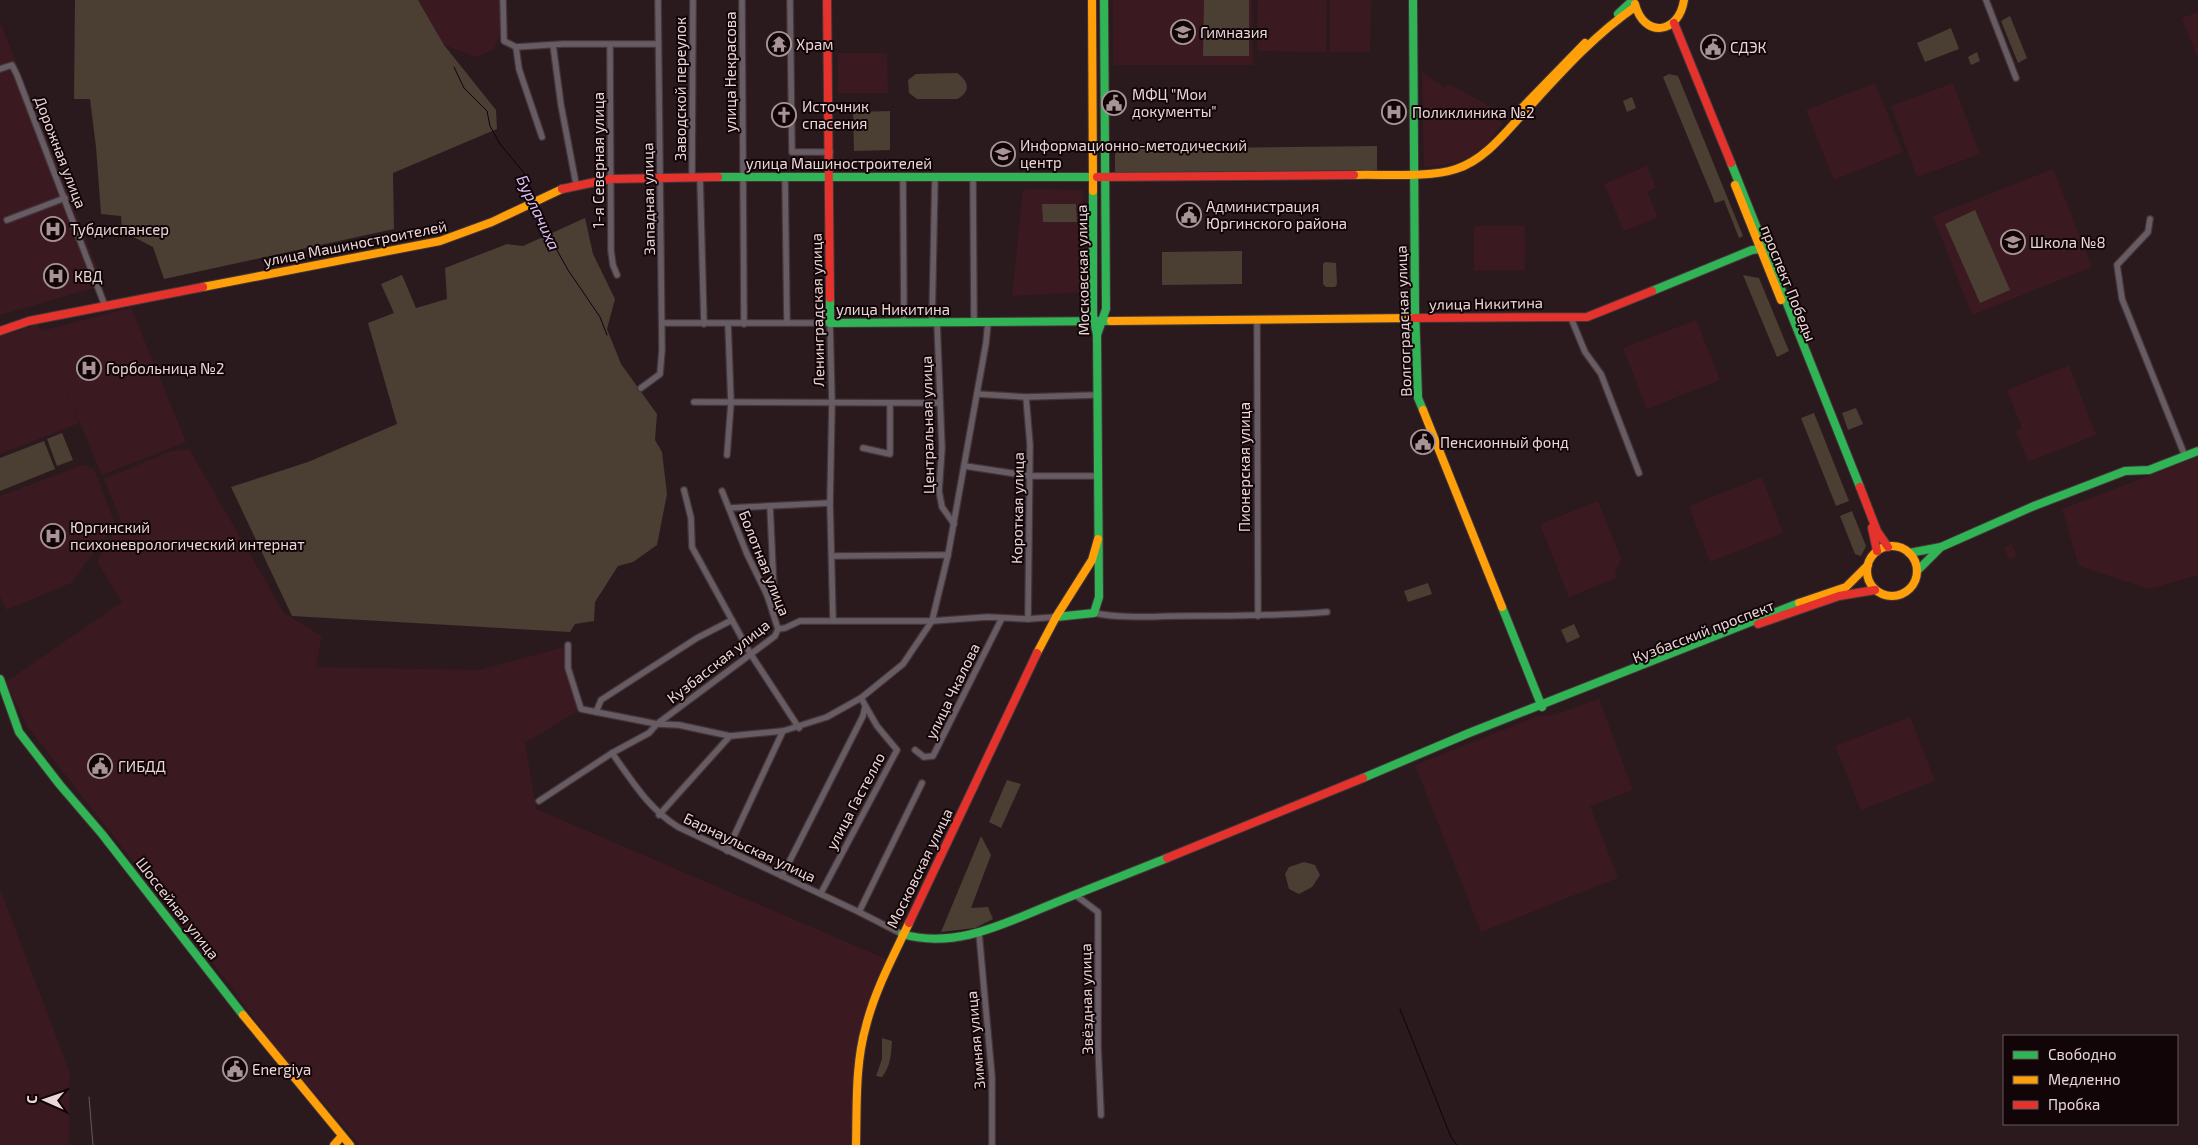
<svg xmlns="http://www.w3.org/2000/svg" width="2198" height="1145" font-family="'Exo 2',sans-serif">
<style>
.built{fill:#3b1920}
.green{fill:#4b3e32}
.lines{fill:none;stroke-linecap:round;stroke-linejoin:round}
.stream{stroke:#0c0314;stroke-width:1}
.street-casing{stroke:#443638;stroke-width:8}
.fast-casing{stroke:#443638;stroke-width:10}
.slow-casing{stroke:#443638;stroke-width:10}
.jam-casing{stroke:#443638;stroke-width:10}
.street{stroke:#675c63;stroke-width:5.5}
.fast{stroke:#30b455;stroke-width:8}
.slow{stroke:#ff9f0a;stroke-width:8}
.jam{stroke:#e5322d;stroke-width:8}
.rail{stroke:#64585d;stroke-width:1}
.labels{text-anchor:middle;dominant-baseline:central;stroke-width:4;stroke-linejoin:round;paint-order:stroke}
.poi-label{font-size:15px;fill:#ebd6d8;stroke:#110507;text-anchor:start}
.street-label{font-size:15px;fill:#ebd6d8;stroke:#110507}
.water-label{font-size:16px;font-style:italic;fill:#dbc2f8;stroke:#110507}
</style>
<rect width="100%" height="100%" fill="#2b1a1d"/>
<!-- built -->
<g class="built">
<path d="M 418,0 L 501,0 L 501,31 L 494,49 L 477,57 L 444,45 Z"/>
<path d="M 1113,0 L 1252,0 L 1253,65 L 1113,65 Z"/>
<path d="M 1258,0 L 1327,0 L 1326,52 L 1257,51 Z"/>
<path d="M 1330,0 L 1371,0 L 1370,52 L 1330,52 Z"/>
<path d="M 2198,12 L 2198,59 L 2182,18 Z"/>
<path d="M 0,22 L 104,285 L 0,315 Z"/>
<path d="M 838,53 L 887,53 L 888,93 L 838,93 Z"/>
<path d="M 1422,72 L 1445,88 L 1449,84 L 1497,110 L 1502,116 L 1498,119 L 1503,123 L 1488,143 L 1472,156 L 1455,163 L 1424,168 Z"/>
<path d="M 1875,83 L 1903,152 L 1834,180 L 1806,110 Z"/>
<path d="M 1953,83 L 1980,154 L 1917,177 L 1891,106 Z"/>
<path d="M 1647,166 L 1656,188 L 1647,192 L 1658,217 L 1624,231 L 1604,184 Z"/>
<path d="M 2053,169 L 2092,267 L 1972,315 L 1933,216 Z"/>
<path d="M 1032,189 L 1081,190 L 1083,191 L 1084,292 L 1012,296 L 1023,190 Z"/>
<path d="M 1474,226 L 1525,226 L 1525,270 L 1474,271 Z"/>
<path d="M 131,308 L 186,442 L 102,475 L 64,385 L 79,423 L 0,454 L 0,337 L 38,324 L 41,331 Z"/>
<path d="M 1696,320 L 1720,380 L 1647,409 L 1623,348 Z"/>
<path d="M 2069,365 L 2096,435 L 2028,462 L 2016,431 L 2022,428 L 2007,390 Z"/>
<path d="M 189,449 L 284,613 L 322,636 L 316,667 L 479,670 L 564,647 L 578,711 L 525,743 L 536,809 L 886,959 L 858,1042 L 853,1075 L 852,1145 L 360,1145 L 287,1062 L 226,980 L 27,726 L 6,682 L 122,602 L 97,561 L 121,521 L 104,479 L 171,451 Z"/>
<path d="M 2198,457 L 2198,575 L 2149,589 L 2079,566 L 2062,509 Z"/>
<path d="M 83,465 L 94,469 L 115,524 L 71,583 L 6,610 L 0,596 L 0,496 Z"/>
<path d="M 1762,477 L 1783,533 L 1710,562 L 1689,506 Z"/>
<path d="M 1598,501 L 1621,559 L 1615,571 L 1616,578 L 1569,597 L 1540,524 Z"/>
<path d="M 2012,544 L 2017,556 L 2010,560 L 2004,548 Z"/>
<path d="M 1599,699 L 1633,790 L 1590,806 L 1618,878 L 1481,932 L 1415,765 L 1538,716 L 1554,715 Z"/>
<path d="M 1910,717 L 1935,781 L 1861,810 L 1835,746 Z"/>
<path d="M 0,889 L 70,1073 L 69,1145 L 0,1145 Z"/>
</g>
<!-- green -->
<g class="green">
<path d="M 75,0 L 418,0 L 444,45 L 496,110 L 497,129 L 393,173 L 394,229 L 164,279 L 153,247 L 122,231 L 121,216 L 101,214 L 96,147 L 90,99 L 74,99 Z"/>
<path d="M 1204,0 L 1249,0 L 1249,56 L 1203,56 Z"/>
<path d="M 2010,16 L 2027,58 L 2018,63 L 2001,21 Z"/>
<path d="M 1951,28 L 1959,49 L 1925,62 L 1917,43 Z"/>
<path d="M 1977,52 L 1980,61 L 1971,65 L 1968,57 Z"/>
<path d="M 957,73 C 969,81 971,92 957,99 L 917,99 L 909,93 L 908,80 L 916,74 Z"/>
<path d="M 1669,74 L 1678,76 L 1743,236 L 1739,238 L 1724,200 L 1715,203 L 1663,77 Z"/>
<path d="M 1632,97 L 1636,108 L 1627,112 L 1623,101 Z"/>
<path d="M 890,111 L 890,150 L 854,151 L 853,112 Z"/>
<path d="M 1377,146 L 1377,170 L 1115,173 L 1115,149 Z"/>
<path d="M 1042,204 L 1076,204 L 1077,222 L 1043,222 Z"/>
<path d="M 1975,210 L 2010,290 L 1980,303 L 1945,224 Z"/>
<path d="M 585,218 L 593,254 L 615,299 L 607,329 L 621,364 L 657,414 L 655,440 L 662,452 L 667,494 L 657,545 L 633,562 L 618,566 L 595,602 L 594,621 L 575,624 L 570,632 L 292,616 L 231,487 L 308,462 L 397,424 L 368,323 L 394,313 L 381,284 L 402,275 L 416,308 L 447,299 L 445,268 L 507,244 L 523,246 Z"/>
<path d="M 1242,251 L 1242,284 L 1162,285 L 1162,252 Z"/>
<path d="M 1325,262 L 1336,263 L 1337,284 L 1335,287 L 1326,287 L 1323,284 L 1323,264 Z"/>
<path d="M 1743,275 L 1759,278 L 1789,351 L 1777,357 Z"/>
<path d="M 1856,408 L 1863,424 L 1848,430 L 1842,413 Z"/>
<path d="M 1814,413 L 1849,501 L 1836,506 L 1801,418 Z"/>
<path d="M 62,433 L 73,460 L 57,466 L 47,439 Z"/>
<path d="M 44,441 L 55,469 L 0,491 L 0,458 Z"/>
<path d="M 1852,511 L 1866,546 L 1861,556 L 1855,554 L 1840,516 Z"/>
<path d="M 1428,583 L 1432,594 L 1408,602 L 1404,591 Z"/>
<path d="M 1574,624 L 1580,637 L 1567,643 L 1561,630 Z"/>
<path d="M 1007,780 L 1021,784 L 1001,828 L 989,822 Z"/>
<path d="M 981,836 L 991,855 L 971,908 L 988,907 L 993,919 L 975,928 L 941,932 Z"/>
<path d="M 1304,862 L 1315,865 L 1320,875 L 1312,887 L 1299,894 L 1289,889 L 1285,874 L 1289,867 Z"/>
<path d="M 882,1038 L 892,1041 C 891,1054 891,1066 882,1077 L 876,1076 L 882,1059 Z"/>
</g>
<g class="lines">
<!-- stream -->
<g class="stream">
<path d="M 454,67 L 464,88 L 487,111 L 490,126 L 500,144 L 524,173 L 535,198"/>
<path d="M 537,204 L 543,225 L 568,270 L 600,317 L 607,335"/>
<path d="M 1400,1009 L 1451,1137 L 1457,1145"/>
</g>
<defs>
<g id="street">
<path d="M 503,0 L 504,41 L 516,47 L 563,44 L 658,44"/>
<path d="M 742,0 L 744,324"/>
<path d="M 790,0 L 792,152 L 830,152"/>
<path d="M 1986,0 L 2016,78"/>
<path d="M 553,45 L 561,105 L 576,184"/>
<path d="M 610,45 L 611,251 L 613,265 L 617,275"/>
<path d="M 516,47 L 519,69 L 542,137"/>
<path d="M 0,69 L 12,65 L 17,75 L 105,306"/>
<path d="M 692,177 L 693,0"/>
<path d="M 700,177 L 704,324"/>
<path d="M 785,177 L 787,323"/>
<path d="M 903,177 L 904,322"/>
<path d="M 973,177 L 974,322"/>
<path d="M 2150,219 L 2148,232 L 2117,265 L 2122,299 L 2185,456"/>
<path d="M 7,220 L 65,198"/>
<path d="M 1571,318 L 1585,352 L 1601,374 L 1639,473"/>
<path d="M 1257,319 L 1258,616"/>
<path d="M 932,322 L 935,176"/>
<path d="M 937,322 L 942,448 L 939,491 L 942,507 L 954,524"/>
<path d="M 662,323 L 830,323 L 832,403 L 830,503 L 833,620"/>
<path d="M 641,388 L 660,374 L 662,350 L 658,0"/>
<path d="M 977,394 L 1026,397 L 1097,395"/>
<path d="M 1026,397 L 1030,445 L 1028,619"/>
<path d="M 694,402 L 940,403"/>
<path d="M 863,448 L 890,454 L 890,403"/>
<path d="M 727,455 L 731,403 L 728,324"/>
<path d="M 965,466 L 1030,476 L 1097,476"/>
<path d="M 684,490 L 691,518 L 692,547 L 750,653 L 799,728"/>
<path d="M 722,491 L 747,554 L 767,595 L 778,629"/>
<path d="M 729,508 L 830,503"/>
<path d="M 832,556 L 948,555"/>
<path d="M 767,595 L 774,592 L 770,506"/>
<path d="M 1094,613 C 1123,619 1152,616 1182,616 C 1230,616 1278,616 1327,612"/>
<path d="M 778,629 L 785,628 L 800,621 L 932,621 L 987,617 L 1028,619 L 1056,617"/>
<path d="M 568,645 L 568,668 L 581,709 L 657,724 L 679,725 L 730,736 L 783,731 L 827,717 L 861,698 L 903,664 L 932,621 L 948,555 L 986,343 L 988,322"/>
<path d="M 596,712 L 601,700 L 697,638 L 732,620"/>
<path d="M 915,750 L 924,757 L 933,756 L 1002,618"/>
<path d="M 612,753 C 633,782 647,807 678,827 L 859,912 L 902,934"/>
<path d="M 539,801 L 612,753 L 649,733 L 657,724 L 775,636 L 778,629"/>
<path d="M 659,815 L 730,736"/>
<path d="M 727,851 L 783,731"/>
<path d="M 782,876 L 863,716 L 865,707"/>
<path d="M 821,893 L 897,750 L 877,726 L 861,698"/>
<path d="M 1074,894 L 1098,912 L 1098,1045 L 1101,1115"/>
<path d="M 859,912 L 922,783"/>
<path d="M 979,933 L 992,1077 L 992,1145"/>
</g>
<g id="fast">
<path d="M 1413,0 L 1415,309 L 1418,398 L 1423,410"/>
<path d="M 1618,14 L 1633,0"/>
<path d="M 1731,163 L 1860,487"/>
<path d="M 718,177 L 1097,177"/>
<path d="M 1652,291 L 1752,250 L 1761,249"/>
<path d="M 830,298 L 830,323 L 1111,321"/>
<path d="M 1097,335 L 1106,309 L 1104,0"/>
<path d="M 1909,553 L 1941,547 L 2034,506 L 2125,471 L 2149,470 L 2198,451"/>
<path d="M 1917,571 L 1939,549"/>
<path d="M 1502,607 L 1542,707"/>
<path d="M 1056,617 L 1094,613 L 1099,597 L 1097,335 L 1093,315 L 1093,191"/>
<path d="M 0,679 L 19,732 L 60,785 L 102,834 L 243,1015"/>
<path d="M 1363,778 L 1469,733 L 1799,603"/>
<path d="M 902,934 C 957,950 1007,922 1057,902 C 1093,887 1130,873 1167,858"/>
</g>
<g id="slow">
<path d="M 1092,0 L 1093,191"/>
<path d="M 1635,4 C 1644,39 1679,34 1684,0"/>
<path d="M 1515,115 L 1585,43"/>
<path d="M 1354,175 C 1383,174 1429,178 1456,169 C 1488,159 1510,126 1533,103 C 1564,69 1597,33 1635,7"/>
<path d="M 1735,185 L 1781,300"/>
<path d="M 203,287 L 440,241 L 492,222 L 562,189"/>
<path d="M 1111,321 L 1414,318"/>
<path d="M 1423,410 L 1502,607"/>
<circle cx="1892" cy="571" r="25"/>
<path d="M 1799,603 L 1846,587 L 1868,565"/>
<path d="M 1037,653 L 1056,617 L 1092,560 L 1098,539"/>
<path d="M 243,1015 L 350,1145"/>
<path d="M 334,1145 L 342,1136"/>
<path d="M 856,1145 C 857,1106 855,1064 866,1026 C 875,990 893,957 909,923"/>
</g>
<g id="jam">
<path d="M 827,0 L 830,298"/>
<path d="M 1674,23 L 1731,163"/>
<path d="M 1097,177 L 1354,175"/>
<path d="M 562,189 L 610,179 L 718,177"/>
<path d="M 1414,318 L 1587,317 L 1652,291"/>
<path d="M 0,331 L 29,321 L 203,287"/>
<path d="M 1860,487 L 1877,531 L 1888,547"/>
<path d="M 1872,528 L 1877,551"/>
<path d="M 1758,624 L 1839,596 L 1875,590"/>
<path d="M 1167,858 L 1363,778"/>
<path d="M 909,923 L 1037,653"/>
</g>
</defs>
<!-- street casing -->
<use href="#street" class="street-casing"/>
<!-- fast casing -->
<use href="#fast" class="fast-casing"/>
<!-- slow casing -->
<use href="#slow" class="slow-casing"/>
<!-- jam casing -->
<use href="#jam" class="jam-casing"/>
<!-- street -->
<use href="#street" class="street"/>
<!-- fast -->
<use href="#fast" class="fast"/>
<!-- slow -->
<use href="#slow" class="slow"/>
<!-- jam -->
<use href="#jam" class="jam"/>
<!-- rail -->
<path class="rail" d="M 89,1097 L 93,1145"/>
</g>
<!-- icons -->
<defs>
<symbol id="school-ring" viewBox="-11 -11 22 22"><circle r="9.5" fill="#110507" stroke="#a89497" stroke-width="1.5"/><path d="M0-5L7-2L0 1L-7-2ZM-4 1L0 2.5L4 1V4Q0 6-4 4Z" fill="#a89497"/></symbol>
<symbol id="temple-ring" viewBox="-11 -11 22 22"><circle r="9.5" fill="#110507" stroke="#a89497" stroke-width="1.5"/><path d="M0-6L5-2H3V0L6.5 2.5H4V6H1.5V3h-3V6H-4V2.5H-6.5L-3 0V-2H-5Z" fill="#a89497"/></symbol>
<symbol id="civic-ring" viewBox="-11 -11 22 22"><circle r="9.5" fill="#110507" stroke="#a89497" stroke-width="1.5"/><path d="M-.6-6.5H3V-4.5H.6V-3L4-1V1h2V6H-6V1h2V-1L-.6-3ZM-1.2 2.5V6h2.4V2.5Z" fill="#a89497"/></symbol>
<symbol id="hospital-ring" viewBox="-11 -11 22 22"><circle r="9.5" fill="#110507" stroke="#a89497" stroke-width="1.5"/><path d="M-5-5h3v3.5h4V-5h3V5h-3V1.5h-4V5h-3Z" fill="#a89497"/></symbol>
<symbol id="church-ring" viewBox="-11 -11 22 22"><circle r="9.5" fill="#110507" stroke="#a89497" stroke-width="1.5"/><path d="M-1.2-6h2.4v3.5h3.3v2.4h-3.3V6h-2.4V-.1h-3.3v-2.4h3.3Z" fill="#a89497"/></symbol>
<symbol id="university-ring" viewBox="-11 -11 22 22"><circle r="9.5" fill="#110507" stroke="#a89497" stroke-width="1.5"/><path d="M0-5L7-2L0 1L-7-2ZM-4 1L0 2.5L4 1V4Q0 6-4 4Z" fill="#a89497"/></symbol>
</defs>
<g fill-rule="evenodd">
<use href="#school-ring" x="1169" y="18" width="28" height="28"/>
<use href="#temple-ring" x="765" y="30" width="28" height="28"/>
<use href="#civic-ring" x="1699" y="33" width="28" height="28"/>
<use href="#civic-ring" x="1100" y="89" width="28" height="28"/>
<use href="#hospital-ring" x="1380" y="98" width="28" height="28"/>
<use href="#church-ring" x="770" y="101" width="28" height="28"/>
<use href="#university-ring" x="989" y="140" width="28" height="28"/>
<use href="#civic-ring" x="1175" y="201" width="28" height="28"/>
<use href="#hospital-ring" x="39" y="215" width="28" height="28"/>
<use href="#school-ring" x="1999" y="228" width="28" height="28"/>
<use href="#hospital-ring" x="42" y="262" width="28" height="28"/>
<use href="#hospital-ring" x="75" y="354" width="28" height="28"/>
<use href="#civic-ring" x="1409" y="428" width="28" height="28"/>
<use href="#hospital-ring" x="39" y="522" width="28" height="28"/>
<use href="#civic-ring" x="86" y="752" width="28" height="28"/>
<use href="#civic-ring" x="221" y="1055" width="28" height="28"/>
</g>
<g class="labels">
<!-- poi labels -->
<g class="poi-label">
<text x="1200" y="32">Гимназия</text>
<text x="796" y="44">Храм</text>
<text x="1730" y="47">СДЭК</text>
<text x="1132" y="94">МФЦ "Мои<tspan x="1132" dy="17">документы"</tspan></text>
<text x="802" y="106">Источник<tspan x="802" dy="17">спасения</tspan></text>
<text x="1412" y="112">Поликлиника №2</text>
<text x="1020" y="145">Информационно-методический<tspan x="1020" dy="17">центр</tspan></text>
<text x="1206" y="206">Администрация<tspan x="1206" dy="17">Юргинского района</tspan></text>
<text x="70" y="229">Тубдиспансер</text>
<text x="2030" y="242">Школа №8</text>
<text x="74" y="276">КВД</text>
<text x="106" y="368">Горбольница №2</text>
<text x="1440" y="442">Пенсионный фонд</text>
<text x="70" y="527">Юргинский<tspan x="70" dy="17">психоневрологический интернат</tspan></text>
<text x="118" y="766">ГИБДД</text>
<text x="252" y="1069">Energiya</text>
</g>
<!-- street labels -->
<g class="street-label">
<text transform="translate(730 72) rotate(-90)">улица Некрасова</text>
<text transform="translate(680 89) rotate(-90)">Заводской переулок</text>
<text transform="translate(61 152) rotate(69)">Дорожная улица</text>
<text transform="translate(598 160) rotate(-90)">1-я Северная улица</text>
<text x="839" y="163">улица Машиностроителей</text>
<text transform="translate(648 199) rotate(-91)">Западная улица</text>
<text transform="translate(355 243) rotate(-11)">улица Машиностроителей</text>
<text transform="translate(1082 270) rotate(-91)">Московская улица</text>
<text transform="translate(1789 283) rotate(68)">проспект Победы</text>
<text transform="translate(1486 303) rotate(-1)">улица Никитина</text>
<text x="893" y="309">улица Никитина</text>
<text transform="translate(817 310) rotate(-91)">Ленинградская улица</text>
<text transform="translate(1403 321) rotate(-92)">Волгоградская улица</text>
<text transform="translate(927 425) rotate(-91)">Центральная улица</text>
<text transform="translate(1244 467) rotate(-90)">Пионерская улица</text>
<text transform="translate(1017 508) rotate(-89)">Короткая улица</text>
<text transform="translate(765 563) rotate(68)">Болотная улица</text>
<text transform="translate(1703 631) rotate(-21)">Кузбасский проспект</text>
<text transform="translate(718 661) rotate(-38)">Кузбасская улица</text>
<text transform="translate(952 691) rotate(-64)">улица Чкалова</text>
<text transform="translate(855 801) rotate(-62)">улица Гастелло</text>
<text transform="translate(750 847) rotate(25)">Барнаульская улица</text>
<text transform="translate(919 868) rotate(-64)">Московская улица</text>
<text transform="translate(178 908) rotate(52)">Шоссейная улица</text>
<text transform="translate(1086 999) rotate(-91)">Звёздная улица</text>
<text transform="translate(975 1040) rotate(-95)">Зимняя улица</text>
</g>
<!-- water labels -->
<g class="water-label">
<text transform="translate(539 212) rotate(65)">Бурлачиха</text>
</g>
</g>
<!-- legend -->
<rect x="2003" y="1035" width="175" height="90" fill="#110507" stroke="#68595b"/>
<rect x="2013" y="1051" width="25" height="8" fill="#30b455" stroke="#68595b"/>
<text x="2048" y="1060" font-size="15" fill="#ebd6d8">Свободно</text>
<rect x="2013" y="1076" width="25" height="8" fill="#ff9f0a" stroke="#68595b"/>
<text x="2048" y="1085" font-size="15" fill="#ebd6d8">Медленно</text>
<rect x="2013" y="1101" width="25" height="8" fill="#e5322d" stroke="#68595b"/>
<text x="2048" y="1110" font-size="15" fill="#ebd6d8">Пробка</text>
<!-- north arrow -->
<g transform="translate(45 1100) rotate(272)" stroke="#110507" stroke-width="4" paint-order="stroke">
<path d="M0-4L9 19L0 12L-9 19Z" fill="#ebd6d8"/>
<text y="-8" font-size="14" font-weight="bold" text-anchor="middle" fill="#ebd6d8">С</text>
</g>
</svg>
